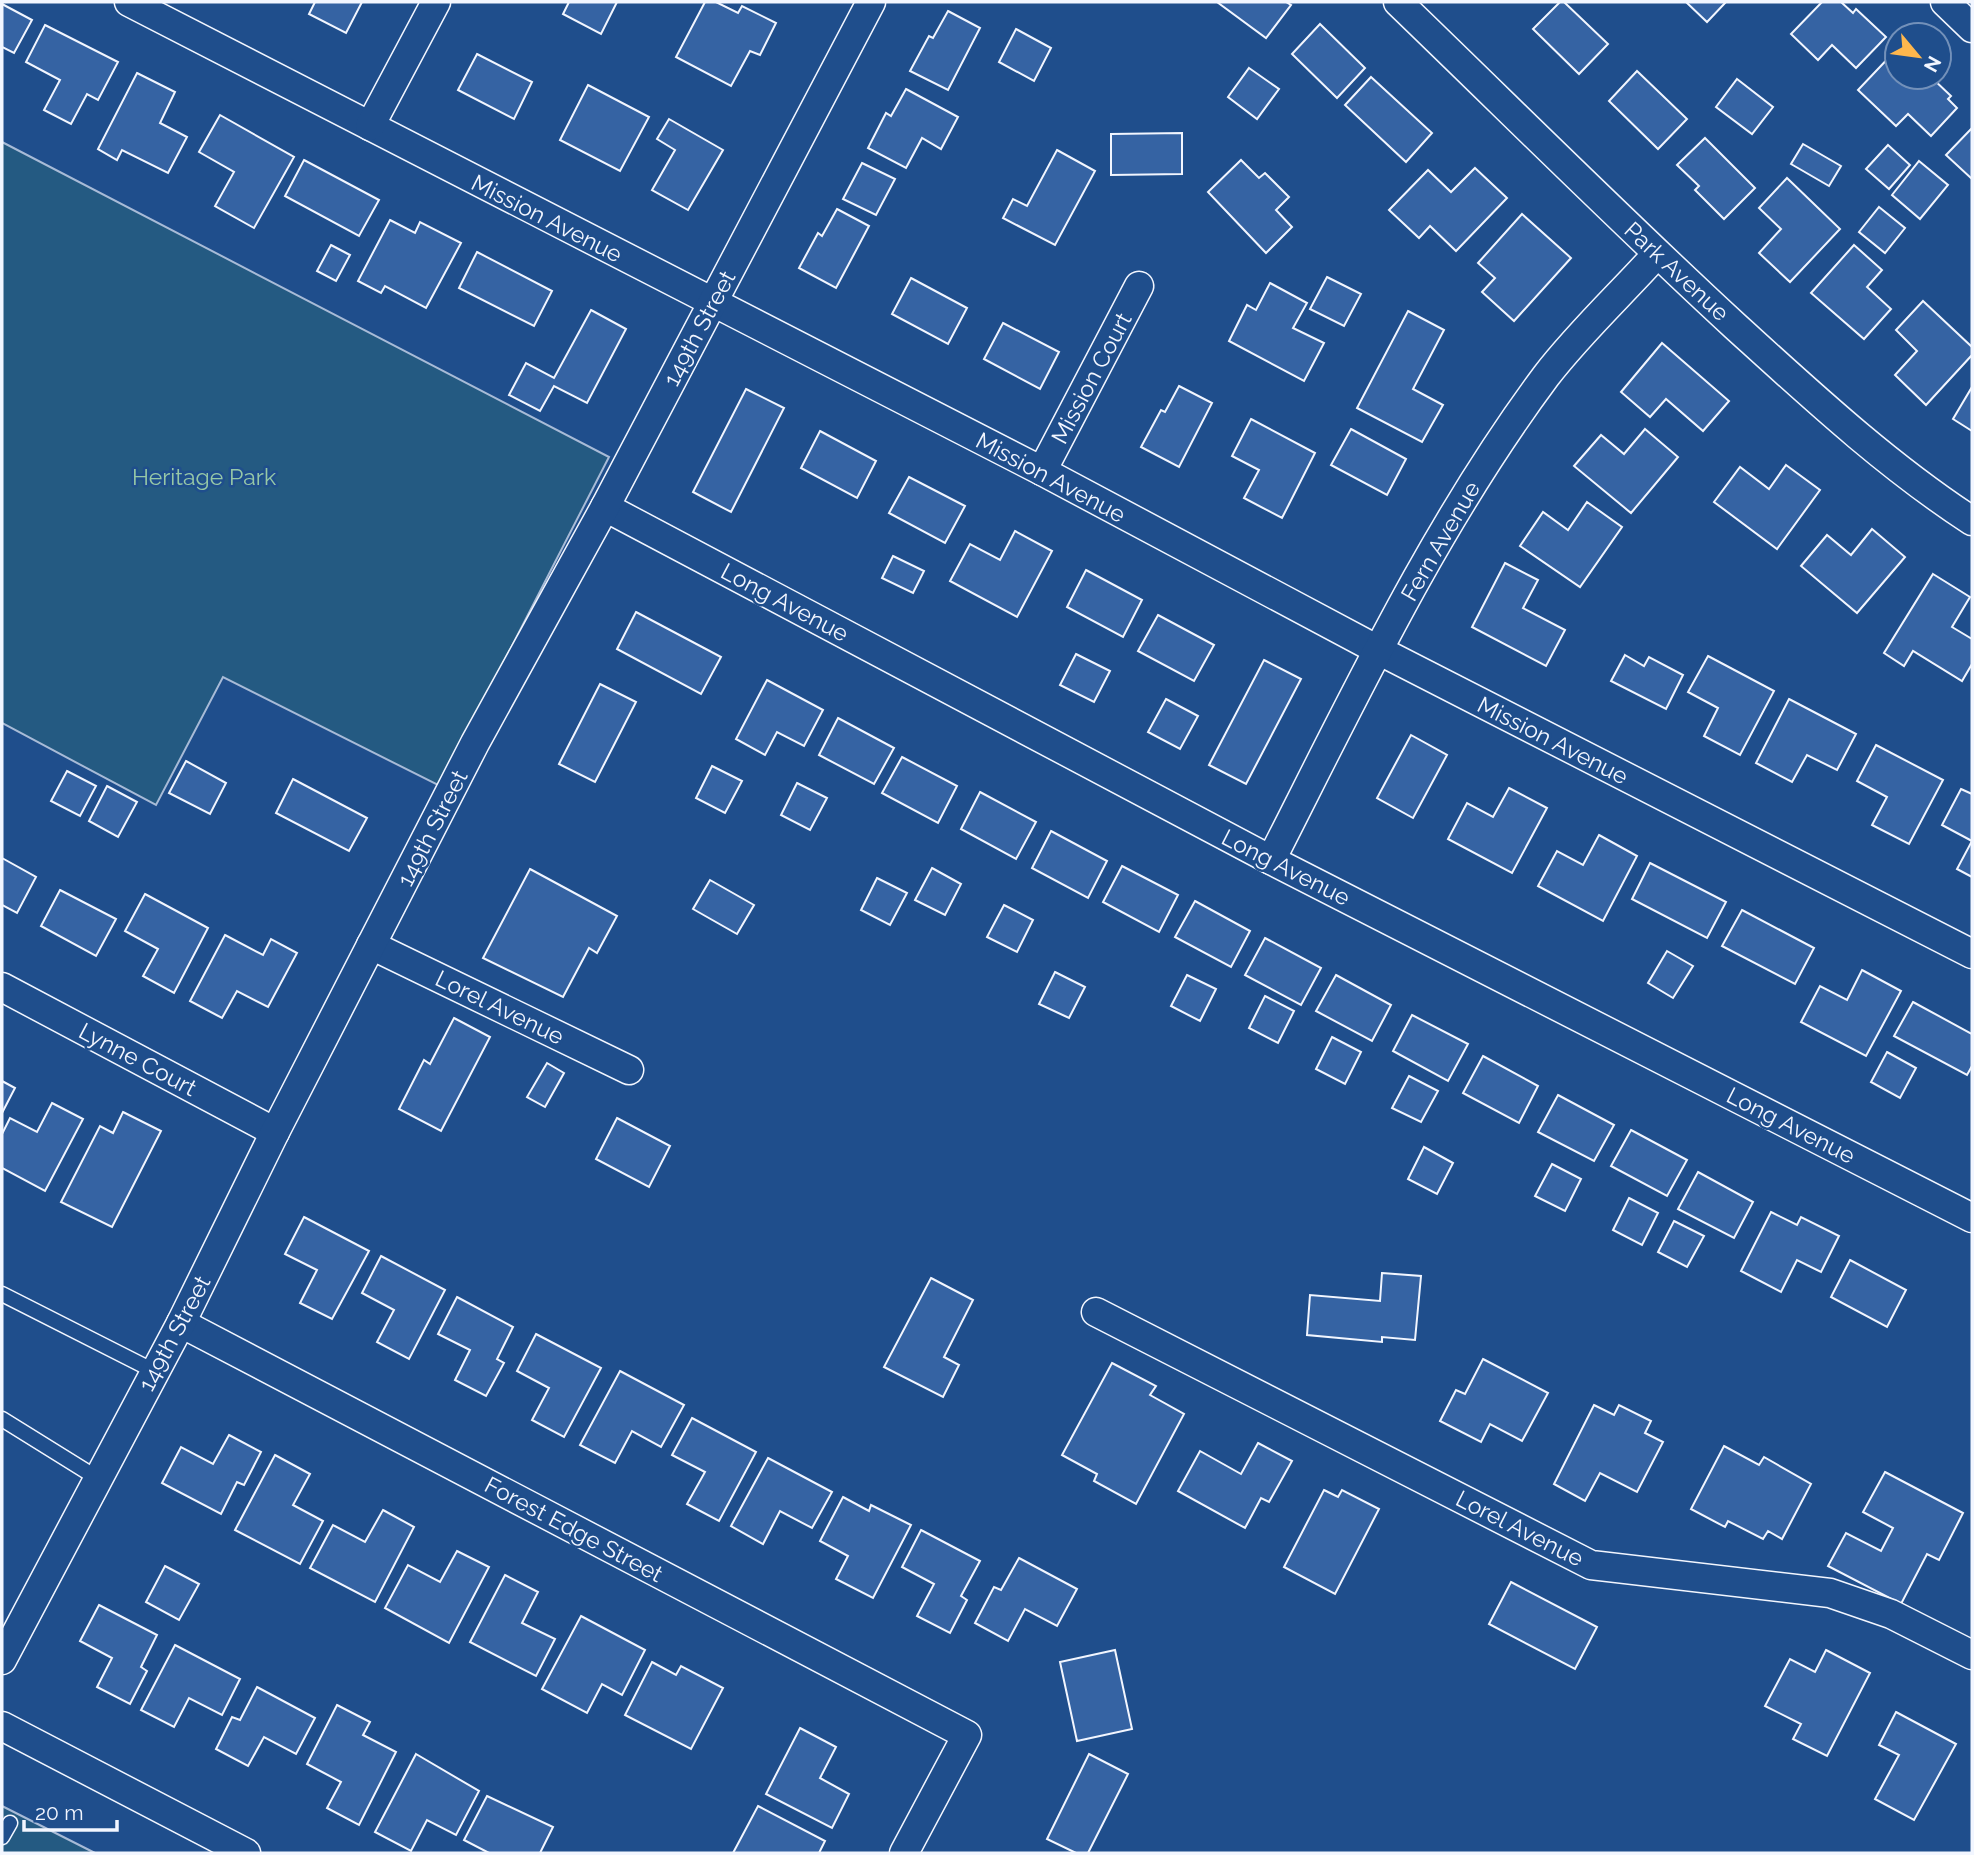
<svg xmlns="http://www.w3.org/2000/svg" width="1974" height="1855" font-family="Raleway,sans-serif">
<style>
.green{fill:#245a82;stroke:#a8bbd7;stroke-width:2}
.building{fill:#3563a3;stroke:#f2f6ff;stroke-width:2}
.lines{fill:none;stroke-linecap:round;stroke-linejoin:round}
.lane-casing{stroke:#f2f6ff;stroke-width:17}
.street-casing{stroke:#f2f6ff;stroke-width:31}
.lane{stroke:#1f4e8c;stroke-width:14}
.street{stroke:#1f4e8c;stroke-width:28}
.labels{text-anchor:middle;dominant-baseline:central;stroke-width:5;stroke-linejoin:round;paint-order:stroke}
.street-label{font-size:23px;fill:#f2f6ff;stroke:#1f4e8c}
.park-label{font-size:23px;fill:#97c8a6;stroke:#1f4e8c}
</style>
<rect width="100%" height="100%" fill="#1f4e8c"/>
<!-- green -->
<g class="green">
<path d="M 2,142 L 609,457 L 440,786 L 223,677 L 156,805 L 2,723 Z"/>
<path d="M 2,1806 L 95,1853 L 2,1853 Z"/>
</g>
<!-- building -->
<g class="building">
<path d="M 315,2 L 362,2 L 346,33 L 309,14 Z"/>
<path d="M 569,2 L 617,2 L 601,34 L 563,14 Z"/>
<path d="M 705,2 L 716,2 L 738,13 L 742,6 L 776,23 L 760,55 L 750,51 L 731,86 L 676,57 Z"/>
<path d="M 1217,2 L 1286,2 L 1291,5 L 1266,38 Z"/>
<path d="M 1560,2 L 1564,2 L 1608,44 L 1579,74 L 1533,29 Z"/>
<path d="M 1686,2 L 1726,2 L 1707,22 Z"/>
<path d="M 1822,2 L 1841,2 L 1853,13 L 1856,9 L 1886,37 L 1856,68 L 1832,45 L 1818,60 L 1791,34 Z"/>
<path d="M 2,4 L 32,20 L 14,53 L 2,47 Z"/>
<path d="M 948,11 L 980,28 L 948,90 L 910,71 L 929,36 L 933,38 Z"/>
<path d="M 1320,24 L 1365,68 L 1337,98 L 1292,54 Z"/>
<path d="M 45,25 L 118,62 L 98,100 L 87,94 L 71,124 L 44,110 L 60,80 L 26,62 Z"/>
<path d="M 1016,29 L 1051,48 L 1034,81 L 999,62 Z"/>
<path d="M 1896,50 L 1897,77 L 1931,77 L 1951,96 L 1948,99 L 1957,108 L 1931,136 L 1908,114 L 1896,126 L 1858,90 Z"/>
<path d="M 477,54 L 532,82 L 514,119 L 458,90 Z"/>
<path d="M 1249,68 L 1279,89 L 1257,119 L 1228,97 Z"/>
<path d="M 1637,71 L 1687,119 L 1658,149 L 1609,101 Z"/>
<path d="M 137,73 L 175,92 L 160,123 L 187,137 L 168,173 L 122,150 L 117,160 L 98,149 Z"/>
<path d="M 1371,77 L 1432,133 L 1406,162 L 1345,105 Z"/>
<path d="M 1737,79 L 1773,107 L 1752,134 L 1716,107 Z"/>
<path d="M 588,85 L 649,117 L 620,171 L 560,140 Z"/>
<path d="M 906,89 L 958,117 L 941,149 L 922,138 L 906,168 L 868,148 L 886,113 L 891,116 Z"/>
<path d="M 220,115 L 294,157 L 254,228 L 215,206 L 234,172 L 199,152 Z"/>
<path d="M 669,119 L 723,150 L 688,210 L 652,190 L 675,150 L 657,139 Z"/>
<path d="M 1972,128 L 1972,179 L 1946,155 Z"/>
<path d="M 1182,133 L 1182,174 L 1111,175 L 1111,134 Z"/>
<path d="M 1705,138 L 1755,188 L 1724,219 L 1695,190 L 1699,186 L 1677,165 Z"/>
<path d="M 1803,144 L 1841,166 L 1829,186 L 1791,164 Z"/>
<path d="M 1888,145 L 1910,165 L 1889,189 L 1866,169 Z"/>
<path d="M 1057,150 L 1095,171 L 1055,245 L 1003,218 L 1013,199 L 1027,206 Z"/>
<path d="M 304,160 L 379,200 L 359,236 L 285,196 Z"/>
<path d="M 1241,160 L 1259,178 L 1265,173 L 1289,197 L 1276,210 L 1292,227 L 1266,253 L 1208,192 Z"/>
<path d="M 1919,161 L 1948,185 L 1920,219 L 1892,195 Z"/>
<path d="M 862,163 L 895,179 L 876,215 L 843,199 Z"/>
<path d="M 1475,168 L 1507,198 L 1456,251 L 1430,226 L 1419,238 L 1389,210 L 1428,170 L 1451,192 Z"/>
<path d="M 1787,178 L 1840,229 L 1790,282 L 1759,253 L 1781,229 L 1759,208 Z"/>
<path d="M 1879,207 L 1905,228 L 1885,253 L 1859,232 Z"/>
<path d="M 837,209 L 869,226 L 836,288 L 799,268 L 818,233 L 822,236 Z"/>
<path d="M 1522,214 L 1571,258 L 1514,321 L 1482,292 L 1495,278 L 1478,263 Z"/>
<path d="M 390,220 L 415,233 L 420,222 L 461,243 L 426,308 L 385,286 L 381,293 L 358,281 Z"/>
<path d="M 331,245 L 350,255 L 336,281 L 317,271 Z"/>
<path d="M 1854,245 L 1882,270 L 1867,287 L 1891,309 L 1864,339 L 1811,293 Z"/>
<path d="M 477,252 L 552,291 L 534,326 L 459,288 Z"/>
<path d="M 1327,277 L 1361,294 L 1344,326 L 1310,309 Z"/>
<path d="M 911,278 L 967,308 L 948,344 L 892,314 Z"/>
<path d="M 1270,283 L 1307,303 L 1293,328 L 1324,343 L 1304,381 L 1229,341 L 1247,305 L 1256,310 Z"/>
<path d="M 1923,301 L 1972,347 L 1972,355 L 1926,405 L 1895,375 L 1917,351 L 1896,330 Z"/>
<path d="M 591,310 L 626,329 L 587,403 L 554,386 L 540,411 L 509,395 L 526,363 L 554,378 Z"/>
<path d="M 1408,311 L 1444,330 L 1413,389 L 1443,405 L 1422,442 L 1357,408 Z"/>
<path d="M 1003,323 L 1059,352 L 1040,389 L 984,359 Z"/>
<path d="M 1662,343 L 1729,401 L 1703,431 L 1666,399 L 1650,417 L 1621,392 Z"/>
<path d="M 1179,386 L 1212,403 L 1179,467 L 1141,447 L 1161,410 L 1165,412 Z"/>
<path d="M 1972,387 L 1972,431 L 1953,419 Z"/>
<path d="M 746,389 L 784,408 L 731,512 L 693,492 Z"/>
<path d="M 1251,419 L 1315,453 L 1282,518 L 1244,498 L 1259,470 L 1232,456 Z"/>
<path d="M 1351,429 L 1406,459 L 1387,495 L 1331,465 Z"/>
<path d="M 1645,429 L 1678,457 L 1631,513 L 1574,466 L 1601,435 L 1624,454 Z"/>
<path d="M 820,431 L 876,461 L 857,498 L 801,468 Z"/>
<path d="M 1786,465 L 1820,490 L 1777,549 L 1714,502 L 1740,467 L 1769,489 Z"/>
<path d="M 909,477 L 965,506 L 945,543 L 889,513 Z"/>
<path d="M 1587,502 L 1622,527 L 1580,587 L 1520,546 L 1543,512 L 1568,530 Z"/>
<path d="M 1872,529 L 1905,557 L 1857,613 L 1801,566 L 1827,535 L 1851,555 Z"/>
<path d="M 1015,531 L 1052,551 L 1017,617 L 950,581 L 970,544 L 1000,560 Z"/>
<path d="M 893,556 L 924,571 L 913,593 L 882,578 Z"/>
<path d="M 1505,563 L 1538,580 L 1523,608 L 1565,630 L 1546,666 L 1472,627 Z"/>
<path d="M 1086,570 L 1142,600 L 1123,637 L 1067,607 Z"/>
<path d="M 1933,574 L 1970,597 L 1952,627 L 1972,639 L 1972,664 L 1962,681 L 1913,651 L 1904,666 L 1884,653 Z"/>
<path d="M 636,612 L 721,657 L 701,694 L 617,649 Z"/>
<path d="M 1158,615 L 1214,645 L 1194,681 L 1138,651 Z"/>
<path d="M 1076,654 L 1110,671 L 1094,702 L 1060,685 Z"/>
<path d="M 1625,655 L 1644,666 L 1649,657 L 1683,675 L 1666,709 L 1611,681 Z"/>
<path d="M 1708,656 L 1774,691 L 1740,755 L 1704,736 L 1718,708 L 1688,692 Z"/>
<path d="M 1264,660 L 1301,679 L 1246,784 L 1209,765 Z"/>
<path d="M 767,680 L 823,710 L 804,746 L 777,732 L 765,755 L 736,739 Z"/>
<path d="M 600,684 L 636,702 L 595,782 L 559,764 Z"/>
<path d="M 1166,699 L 1198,716 L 1180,749 L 1148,732 Z"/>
<path d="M 1789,699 L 1856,734 L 1837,770 L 1807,755 L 1792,782 L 1756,763 Z"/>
<path d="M 838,718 L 894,748 L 874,784 L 819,755 Z"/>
<path d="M 1411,735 L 1447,755 L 1413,818 L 1377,798 Z"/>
<path d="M 1876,745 L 1943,780 L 1909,844 L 1872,825 L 1887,797 L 1857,781 Z"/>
<path d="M 902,757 L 957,786 L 938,823 L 882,793 Z"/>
<path d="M 186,761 L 226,783 L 210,814 L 169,793 Z"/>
<path d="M 712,766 L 742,781 L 725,813 L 696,798 Z"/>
<path d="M 67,771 L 96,786 L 80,816 L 51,801 Z"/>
<path d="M 293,779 L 367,818 L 349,851 L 276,813 Z"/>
<path d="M 797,783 L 827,798 L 810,830 L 781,815 Z"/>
<path d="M 107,786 L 137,802 L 118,837 L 89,821 Z"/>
<path d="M 1509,788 L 1547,808 L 1512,873 L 1448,839 L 1467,803 L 1493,817 Z"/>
<path d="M 1961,789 L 1972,794 L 1972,877 L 1957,869 L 1972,841 L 1942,825 Z"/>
<path d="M 980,792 L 1036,822 L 1016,859 L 961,829 Z"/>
<path d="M 1051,831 L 1107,861 L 1088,898 L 1032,868 Z"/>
<path d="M 1599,835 L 1637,856 L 1603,921 L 1538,886 L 1557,851 L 1583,865 Z"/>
<path d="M 2,858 L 36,877 L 17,913 L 2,905 Z"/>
<path d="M 1650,863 L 1726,902 L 1707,938 L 1632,899 Z"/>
<path d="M 1122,866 L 1178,895 L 1159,932 L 1103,902 Z"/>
<path d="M 932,868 L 961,884 L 945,915 L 915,900 Z"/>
<path d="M 530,869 L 617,916 L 597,953 L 589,948 L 563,997 L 483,958 Z"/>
<path d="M 877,878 L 907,893 L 890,925 L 861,910 Z"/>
<path d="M 710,880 L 754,905 L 737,934 L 693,909 Z"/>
<path d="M 60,890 L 116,919 L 96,956 L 41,926 Z"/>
<path d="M 145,894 L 208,928 L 174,993 L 143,976 L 158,949 L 125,931 Z"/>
<path d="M 1195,901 L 1250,931 L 1231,967 L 1175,937 Z"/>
<path d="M 1004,905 L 1033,920 L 1017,952 L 987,937 Z"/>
<path d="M 1742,910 L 1814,948 L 1795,984 L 1722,946 Z"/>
<path d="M 225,935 L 263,955 L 271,939 L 297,953 L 268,1007 L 237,991 L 222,1018 L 190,1001 Z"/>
<path d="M 1265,938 L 1321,968 L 1301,1005 L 1245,975 Z"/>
<path d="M 1667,951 L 1693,966 L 1673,998 L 1648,983 Z"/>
<path d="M 1862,970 L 1901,991 L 1866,1056 L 1801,1022 L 1820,986 L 1847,1000 Z"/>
<path d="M 1055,972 L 1085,987 L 1069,1018 L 1039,1004 Z"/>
<path d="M 1187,975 L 1216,989 L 1200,1021 L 1171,1006 Z"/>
<path d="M 1336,975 L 1391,1005 L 1372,1041 L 1316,1011 Z"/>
<path d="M 1265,996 L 1294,1011 L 1278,1043 L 1249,1028 Z"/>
<path d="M 1913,1002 L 1972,1034 L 1972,1066 L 1967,1075 L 1894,1036 Z"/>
<path d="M 1412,1015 L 1468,1044 L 1448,1081 L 1393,1051 Z"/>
<path d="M 454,1018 L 490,1037 L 441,1131 L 399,1109 L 424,1060 L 430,1064 Z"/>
<path d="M 1332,1037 L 1361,1052 L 1345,1084 L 1316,1069 Z"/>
<path d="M 1887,1052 L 1916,1068 L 1900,1098 L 1871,1082 Z"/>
<path d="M 1483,1056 L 1538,1086 L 1519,1123 L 1463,1093 Z"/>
<path d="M 547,1063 L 564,1073 L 545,1107 L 527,1097 Z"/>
<path d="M 1409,1076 L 1438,1091 L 1421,1122 L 1392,1108 Z"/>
<path d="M 2,1081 L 15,1088 L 2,1113 Z"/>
<path d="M 1558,1095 L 1614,1125 L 1594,1161 L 1538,1132 Z"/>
<path d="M 52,1103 L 83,1119 L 45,1191 L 2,1168 L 2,1134 L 10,1118 L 37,1132 Z"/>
<path d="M 123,1112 L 161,1131 L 112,1227 L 61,1202 L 100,1126 L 113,1133 Z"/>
<path d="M 617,1118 L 670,1146 L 649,1187 L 596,1159 Z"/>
<path d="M 1631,1130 L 1687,1160 L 1667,1196 L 1611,1166 Z"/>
<path d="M 1424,1147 L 1453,1163 L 1437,1194 L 1408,1179 Z"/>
<path d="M 1552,1164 L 1581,1179 L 1565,1211 L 1535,1196 Z"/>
<path d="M 1698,1172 L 1753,1202 L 1734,1238 L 1678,1209 Z"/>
<path d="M 1629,1198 L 1658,1213 L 1642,1245 L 1613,1230 Z"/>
<path d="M 1771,1212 L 1797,1225 L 1801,1217 L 1839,1236 L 1821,1272 L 1797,1260 L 1781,1292 L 1741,1271 Z"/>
<path d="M 304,1217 L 369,1251 L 332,1319 L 300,1303 L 317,1270 L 285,1254 Z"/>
<path d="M 1674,1221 L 1704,1236 L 1687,1267 L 1658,1252 Z"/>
<path d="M 381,1256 L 445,1290 L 409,1359 L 377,1342 L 394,1310 L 362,1293 Z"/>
<path d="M 1850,1260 L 1906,1290 L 1887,1327 L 1831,1297 Z"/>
<path d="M 1382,1273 L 1421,1276 L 1415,1340 L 1382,1337 L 1382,1342 L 1307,1335 L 1310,1295 L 1380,1301 Z"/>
<path d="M 931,1278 L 973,1300 L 944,1357 L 959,1365 L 943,1397 L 884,1367 Z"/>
<path d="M 457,1297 L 513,1327 L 497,1359 L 504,1363 L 486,1396 L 455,1380 L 470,1350 L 438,1334 Z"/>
<path d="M 536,1334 L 601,1368 L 564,1437 L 532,1420 L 549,1388 L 517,1371 Z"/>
<path d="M 1483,1359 L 1548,1393 L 1522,1441 L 1490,1424 L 1481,1442 L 1440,1421 L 1456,1390 L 1465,1394 Z"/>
<path d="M 1112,1363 L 1156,1386 L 1150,1395 L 1184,1414 L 1136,1504 L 1094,1481 L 1097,1474 L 1062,1455 Z"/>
<path d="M 620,1371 L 684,1405 L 661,1447 L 632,1431 L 615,1463 L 580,1445 Z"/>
<path d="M 1594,1405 L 1614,1415 L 1619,1405 L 1651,1421 L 1645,1433 L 1663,1442 L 1637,1492 L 1600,1473 L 1585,1501 L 1554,1484 Z"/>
<path d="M 692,1418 L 756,1452 L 719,1521 L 687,1504 L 705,1472 L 672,1455 Z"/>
<path d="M 229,1435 L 261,1452 L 244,1485 L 237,1482 L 221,1514 L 162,1483 L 181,1447 L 213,1464 Z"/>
<path d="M 1258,1443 L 1292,1461 L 1269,1502 L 1261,1498 L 1245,1528 L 1178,1491 L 1200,1451 L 1241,1474 Z"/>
<path d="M 1724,1446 L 1759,1465 L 1764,1457 L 1811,1484 L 1782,1539 L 1768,1531 L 1763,1539 L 1728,1521 L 1725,1527 L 1691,1509 Z"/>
<path d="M 275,1455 L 310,1474 L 293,1505 L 323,1521 L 300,1564 L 235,1530 Z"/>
<path d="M 768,1458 L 832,1492 L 812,1528 L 780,1511 L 763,1544 L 731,1526 Z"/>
<path d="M 1885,1472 L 1963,1513 L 1939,1560 L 1927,1554 L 1901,1604 L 1828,1566 L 1846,1533 L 1881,1551 L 1893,1528 L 1863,1512 Z"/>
<path d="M 1324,1490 L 1338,1497 L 1342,1490 L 1379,1509 L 1335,1594 L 1284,1567 Z"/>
<path d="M 843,1497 L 869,1511 L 871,1505 L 911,1525 L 873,1598 L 836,1579 L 848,1556 L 820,1541 Z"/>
<path d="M 383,1510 L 414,1527 L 375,1602 L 310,1568 L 333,1525 L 365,1542 Z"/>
<path d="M 921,1530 L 980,1561 L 961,1596 L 967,1600 L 950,1633 L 917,1616 L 934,1584 L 902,1567 Z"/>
<path d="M 457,1551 L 489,1567 L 449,1643 L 385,1608 L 408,1565 L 440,1582 Z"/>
<path d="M 1019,1558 L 1077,1589 L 1057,1626 L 1025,1609 L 1008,1641 L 975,1623 L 994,1587 L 1001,1590 Z"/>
<path d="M 165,1566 L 199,1584 L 179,1620 L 146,1602 Z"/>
<path d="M 505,1575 L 538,1592 L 522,1623 L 555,1639 L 536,1676 L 470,1642 Z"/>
<path d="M 1511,1582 L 1597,1627 L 1575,1669 L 1489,1624 Z"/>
<path d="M 99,1605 L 157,1635 L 141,1667 L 147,1671 L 130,1704 L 97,1687 L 112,1658 L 80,1641 Z"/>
<path d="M 581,1616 L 645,1650 L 622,1695 L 602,1684 L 587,1713 L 542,1689 Z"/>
<path d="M 175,1645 L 240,1679 L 222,1715 L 189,1698 L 174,1727 L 141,1710 Z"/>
<path d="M 1115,1650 L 1132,1729 L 1077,1741 L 1060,1662 Z"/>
<path d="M 1826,1650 L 1870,1673 L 1827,1756 L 1793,1739 L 1801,1724 L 1765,1706 L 1790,1659 L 1815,1672 Z"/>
<path d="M 652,1662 L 676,1675 L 681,1666 L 723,1688 L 691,1749 L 625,1715 Z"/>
<path d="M 257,1687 L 315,1718 L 296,1754 L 264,1737 L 248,1766 L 216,1749 L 232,1717 L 240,1720 Z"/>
<path d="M 337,1705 L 370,1722 L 363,1735 L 396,1752 L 359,1825 L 327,1808 L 341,1782 L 307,1764 Z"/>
<path d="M 1896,1712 L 1956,1744 L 1914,1820 L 1875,1799 L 1899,1755 L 1879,1745 Z"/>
<path d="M 800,1728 L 836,1747 L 820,1778 L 849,1794 L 832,1828 L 766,1794 Z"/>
<path d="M 416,1754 L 479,1791 L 456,1835 L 427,1820 L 411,1851 L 375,1832 Z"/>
<path d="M 1089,1754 L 1128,1774 L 1088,1853 L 1076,1853 L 1047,1839 Z"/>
<path d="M 487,1796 L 553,1827 L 540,1853 L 489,1853 L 464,1840 Z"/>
<path d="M 758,1806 L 825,1841 L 819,1853 L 733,1853 Z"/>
</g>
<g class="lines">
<defs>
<g id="lane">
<path d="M 2,1294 L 154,1371"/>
<path d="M 2,1419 L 97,1478"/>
<path d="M 2,1837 L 10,1823"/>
</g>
<g id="street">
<path d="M 129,2 L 1042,471 L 1378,650 L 1972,954"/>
<path d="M 1398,2 C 1510,110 1620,220 1735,326 C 1811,395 1886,465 1972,521"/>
<path d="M 1945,2 L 1972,28"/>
<path d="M 370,126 L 436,2"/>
<path d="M 1042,471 L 1139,286"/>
<path d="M 605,507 L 1271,860 L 1972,1218"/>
<path d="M 1271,860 C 1355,695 1435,525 1546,376 C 1579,333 1621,294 1657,254"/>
<path d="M 371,945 L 629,1070"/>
<path d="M 2,987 L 275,1132"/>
<path d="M 1096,1312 L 1591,1565 L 1830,1593 L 1891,1614 L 1972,1655"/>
<path d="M 181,1323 L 967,1735 L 904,1853"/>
<path d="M 2,1660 L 181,1323 L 275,1132 L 475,743 L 605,507 L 871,2"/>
<path d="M 2,1726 L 246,1853"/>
</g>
</defs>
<!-- lane casing -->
<use href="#lane" class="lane-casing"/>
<!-- street casing -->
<use href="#street" class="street-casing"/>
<!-- lane -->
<use href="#lane" class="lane"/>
<!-- street -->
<use href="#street" class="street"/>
</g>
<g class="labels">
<!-- street labels -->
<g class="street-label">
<text transform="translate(547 218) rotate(27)">Mission Avenue</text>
<text transform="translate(1677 271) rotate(43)">Park Avenue</text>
<text transform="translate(699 328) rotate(-62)">149th Street</text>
<text transform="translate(1091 378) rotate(-62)">Mission Court</text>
<text transform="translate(1051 477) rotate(28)">Mission Avenue</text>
<text transform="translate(1440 541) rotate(-60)">Fern Avenue</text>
<text transform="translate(785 602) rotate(28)">Long Avenue</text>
<text transform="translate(1553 740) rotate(27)">Mission Avenue</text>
<text transform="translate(432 828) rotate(-63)">149th Street</text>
<text transform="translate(1286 867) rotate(27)">Long Avenue</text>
<text transform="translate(500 1007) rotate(26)">Lorel Avenue</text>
<text transform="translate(138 1059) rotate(28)">Lynne Court</text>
<text transform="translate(1791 1125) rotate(27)">Long Avenue</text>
<text transform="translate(174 1333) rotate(-62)">149th Street</text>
<text transform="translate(1520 1528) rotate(27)">Lorel Avenue</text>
<text transform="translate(574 1529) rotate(28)">Forest Edge Street</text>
</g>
<!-- park labels -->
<g class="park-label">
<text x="204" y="476">Heritage Park</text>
</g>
</g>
<!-- border -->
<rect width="1974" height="1855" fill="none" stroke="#f2f6ff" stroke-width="7"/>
<!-- north arrow -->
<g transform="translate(1918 56) rotate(119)"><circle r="33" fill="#1f4e8c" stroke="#7391ba" stroke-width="2"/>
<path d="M0-5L12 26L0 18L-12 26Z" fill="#ffb74d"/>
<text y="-10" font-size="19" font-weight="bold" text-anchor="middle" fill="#f2f6ff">N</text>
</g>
<!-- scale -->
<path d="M24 1820v10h93v-10" fill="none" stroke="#f2f6ff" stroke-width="3.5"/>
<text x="35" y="1820" font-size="21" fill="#f2f6ff" stroke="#1f4e8c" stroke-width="5" paint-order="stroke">20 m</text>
</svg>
